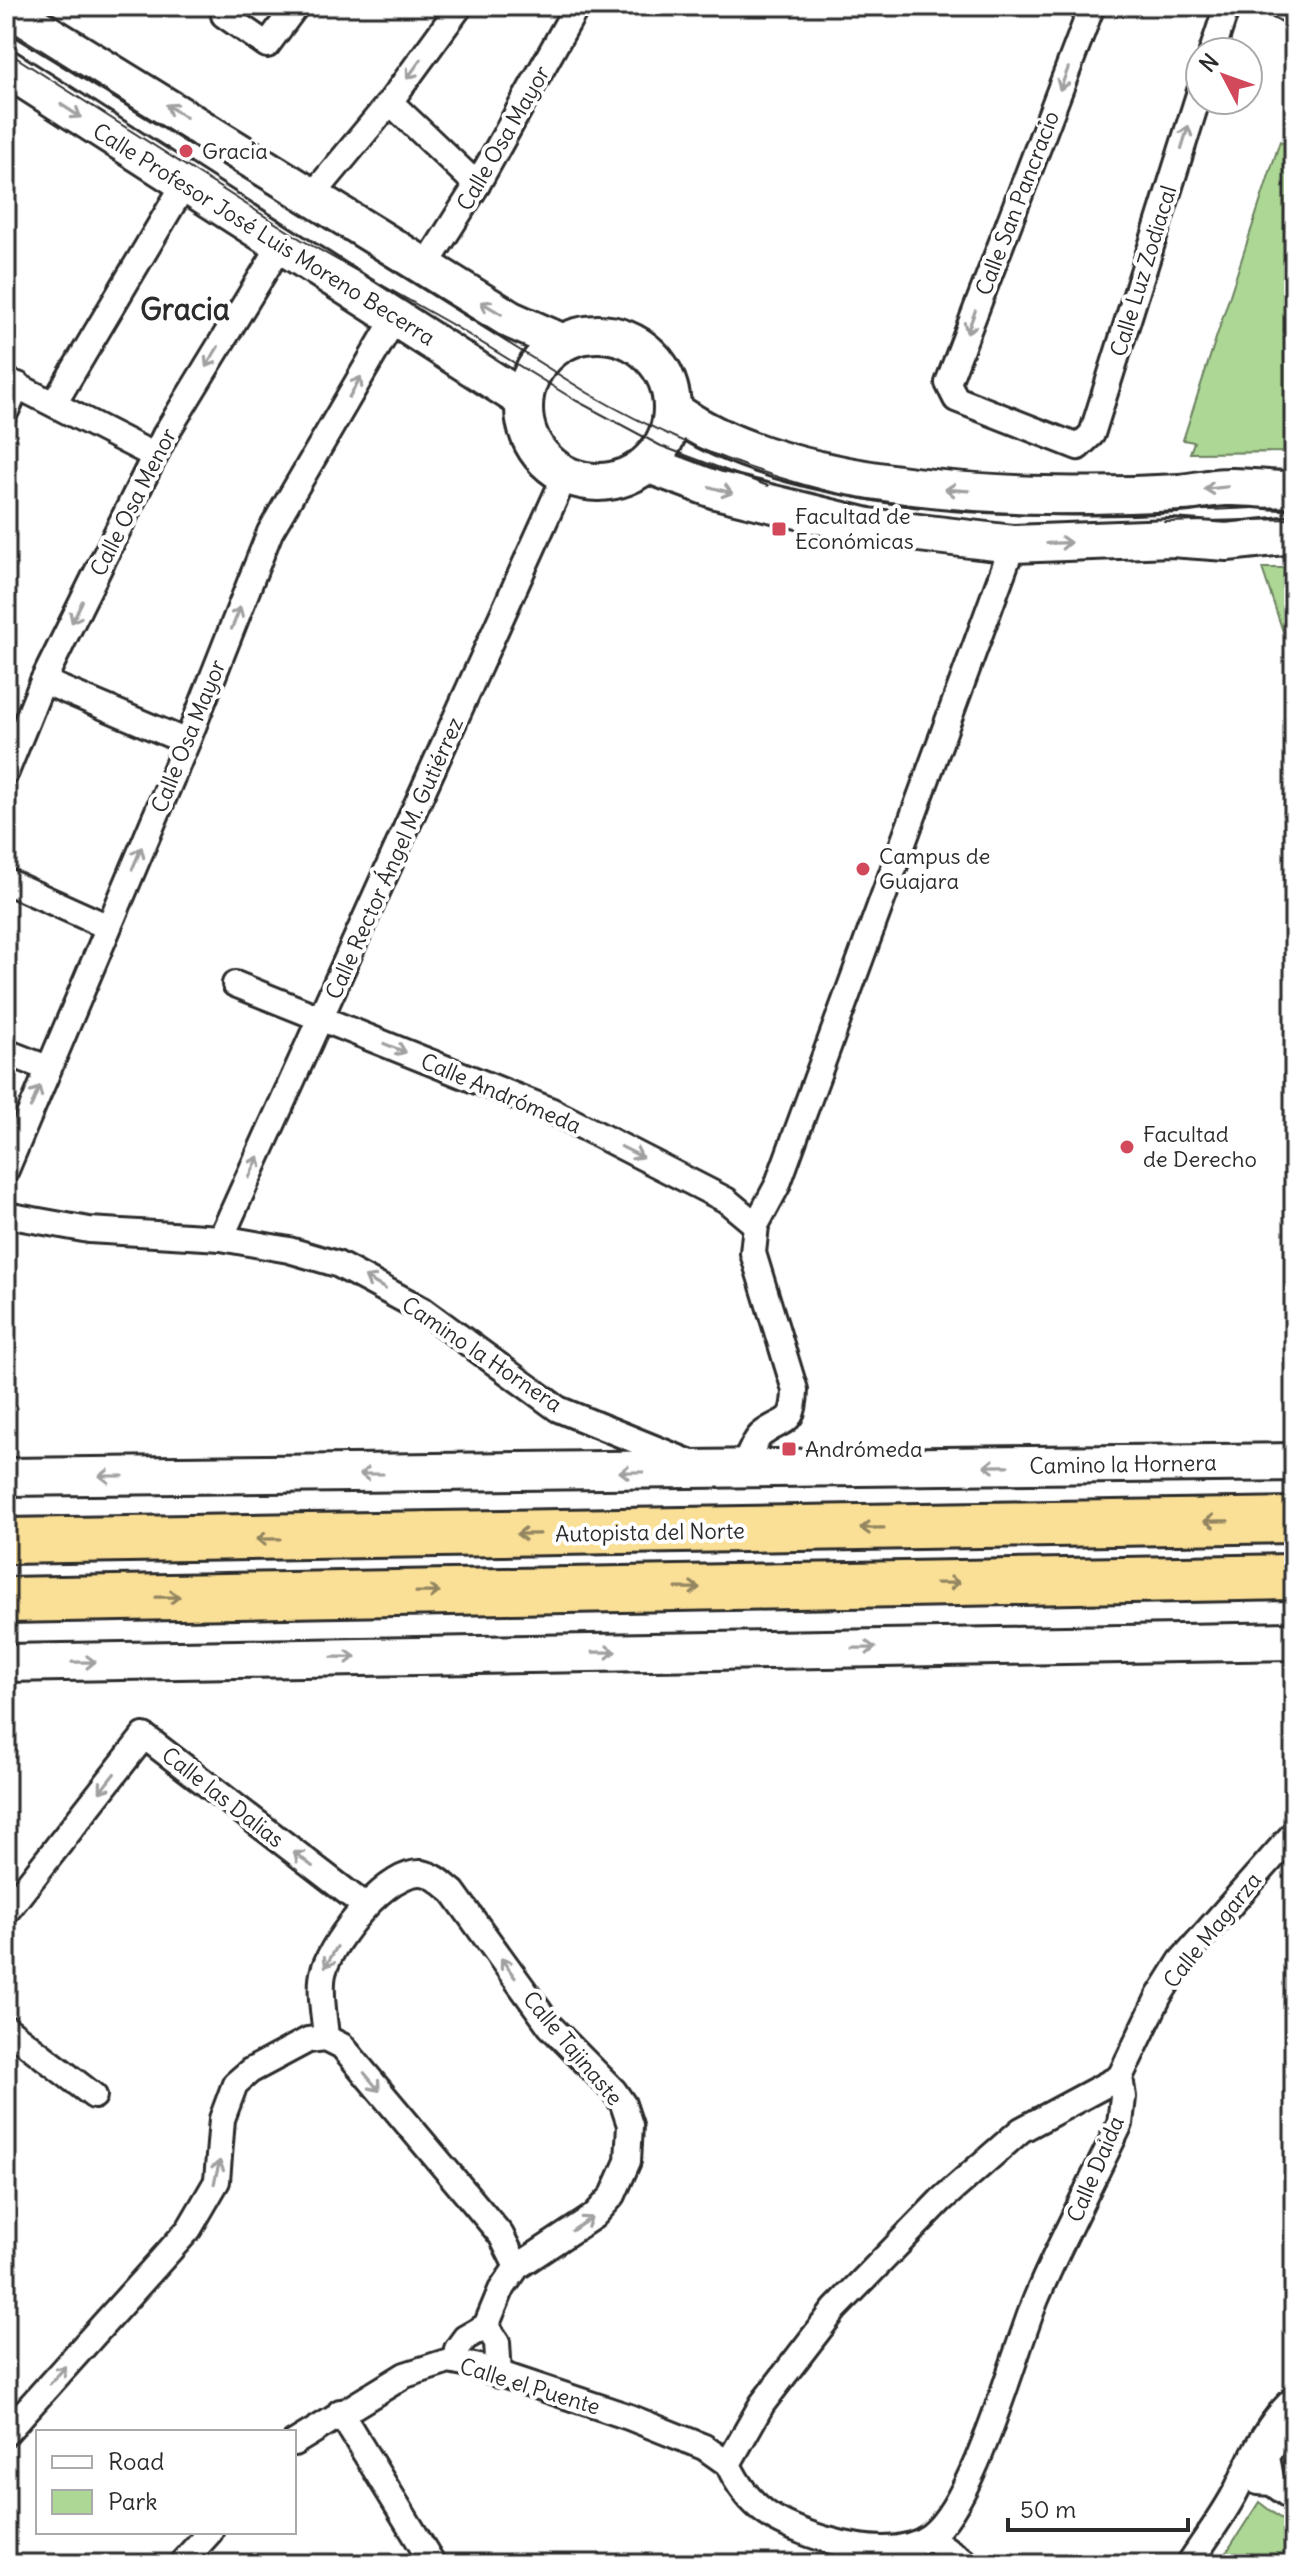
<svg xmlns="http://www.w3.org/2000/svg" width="1300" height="2570" font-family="Delius,sans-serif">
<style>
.green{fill:#acd795;stroke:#6c8160;stroke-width:2}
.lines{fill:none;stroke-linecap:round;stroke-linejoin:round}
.street-casing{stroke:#2b2b2b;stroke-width:30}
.secondary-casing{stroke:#2b2b2b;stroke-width:42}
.highway-casing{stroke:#2b2b2b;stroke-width:50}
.street{stroke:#fff;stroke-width:24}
.secondary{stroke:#fff;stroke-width:36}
.highway{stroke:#fadf96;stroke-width:44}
.tram{stroke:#2b2b2b;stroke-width:2}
.oneway{stroke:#a0a0a0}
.oneway2{stroke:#928560}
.poi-dot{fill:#d1495b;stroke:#fff;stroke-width:3}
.labels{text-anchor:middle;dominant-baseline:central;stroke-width:8;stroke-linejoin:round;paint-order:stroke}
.street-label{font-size:22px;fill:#2b2b2b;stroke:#fff}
.poi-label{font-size:22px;fill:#2b2b2b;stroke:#fff;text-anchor:start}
.district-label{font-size:30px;font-weight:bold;fill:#2b2b2b;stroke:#fff}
</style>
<rect width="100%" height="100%" fill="#fff"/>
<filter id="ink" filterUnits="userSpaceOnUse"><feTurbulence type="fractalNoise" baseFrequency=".0125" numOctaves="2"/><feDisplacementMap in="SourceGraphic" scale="16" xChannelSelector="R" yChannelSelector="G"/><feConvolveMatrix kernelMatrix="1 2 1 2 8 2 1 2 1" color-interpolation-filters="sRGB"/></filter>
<g filter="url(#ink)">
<!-- green -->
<g class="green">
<path d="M 1280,141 L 1294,149 L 1294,452 L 1190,453 L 1194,442 L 1183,440 Z"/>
<path d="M 1262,568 L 1294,568 L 1294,665 Z"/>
<path d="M 1259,2502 L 1294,2529 L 1294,2564 L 1219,2564 Z"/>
</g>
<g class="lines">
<defs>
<g id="street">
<path d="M 1092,6 L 948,383 L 956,399 L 1078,447 L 1092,434 L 1200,91"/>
<path d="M 1280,6 L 1294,13"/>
<path d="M 224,15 L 267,45 L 296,6"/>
<path d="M 1212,52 L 1227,6"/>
<path d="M 390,102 L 477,185"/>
<path d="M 312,196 L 390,102 L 460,6"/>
<path d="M 425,267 L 477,185 L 577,6"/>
<path d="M 6,380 L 155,456"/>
<path d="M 55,402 L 185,183"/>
<path d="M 6,411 L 18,385"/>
<path d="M 43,681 L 187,742"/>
<path d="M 6,772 L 43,681 L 165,435 L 282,243"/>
<path d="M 6,881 L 108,927"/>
<path d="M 235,984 L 552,1111 L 726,1200 L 756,1225"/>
<path d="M 6,1052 L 47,1068"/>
<path d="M 6,1170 L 187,742 L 270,532 L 396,316"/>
<path d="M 6,1215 L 89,1230 L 221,1238 L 289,1250 L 337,1264 L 423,1310 L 558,1409 L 696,1465"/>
<path d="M 221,1238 L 565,476"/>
<path d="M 742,1469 C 748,1459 754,1440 762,1434 C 784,1417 794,1427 795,1390 L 753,1253 L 756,1225 L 777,1186 L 1013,544"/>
<path d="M 6,1912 L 144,1736 L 365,1906"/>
<path d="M 6,2028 L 94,2096"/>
<path d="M 326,2038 C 325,2019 318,1988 324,1970 C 333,1939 388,1870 422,1873 C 435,1875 443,1884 453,1892 L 550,2026 L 614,2091 L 623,2104 L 630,2125 L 628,2161 L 613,2195 L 594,2216 L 517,2267 L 501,2290 L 486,2326 L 465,2338 L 457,2349 L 455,2361"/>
<path d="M 1120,2077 L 1123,2097 L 1120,2124 C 1092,2182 1061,2240 1036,2299 C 1013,2356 974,2503 930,2536 C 901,2557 855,2548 824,2539 C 777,2524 749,2510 728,2464 L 762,2404 L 835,2309 L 941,2200 L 1021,2130 Z"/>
<path d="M 1120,2077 L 1159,1996 L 1181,1961 L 1294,1833"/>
<path d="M 486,2326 L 497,2342 L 499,2375"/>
<path d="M 340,2412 L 433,2564"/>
<path d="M 6,2433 L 189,2229 L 217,2181 L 222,2119 L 235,2084 L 250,2071 L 308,2040 L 326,2038 L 342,2046 L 501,2235 L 517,2267"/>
<path d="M 294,2443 L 405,2375 L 449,2361 L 479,2367 L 629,2417 L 704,2447 L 728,2464"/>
<path d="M 1258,2482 L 1272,2483 L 1294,2499"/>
<path d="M 1272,2483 L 1267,2457 L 1280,2432"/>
<path d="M 929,2537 L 968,2564"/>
<path d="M 181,2564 L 210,2532"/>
<path d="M 1189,2564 C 1205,2539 1224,2515 1237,2489 C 1253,2456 1266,2424 1294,2399"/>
</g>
<g id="secondary">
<path d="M 6,8 L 511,320 L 561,342"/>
<path d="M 6,68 L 522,399"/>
<circle cx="598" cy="408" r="74"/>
<path d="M 672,409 C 785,495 1041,501 1179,493 C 1195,492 1211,487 1227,487 C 1250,486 1272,491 1294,490"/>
<path d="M 647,464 L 716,490 L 868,527 L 1013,544 L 1171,538 L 1227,542 L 1294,535"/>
<path d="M 6,1477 L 1294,1462"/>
<path d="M 6,1663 L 1294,1641"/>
</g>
<g id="highway">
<path d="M 6,1541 L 1294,1520"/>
<path d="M 6,1600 L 1294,1577"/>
</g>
</defs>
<!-- street casing -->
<use href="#street" class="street-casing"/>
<!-- secondary casing -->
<use href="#secondary" class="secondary-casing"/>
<!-- highway casing -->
<use href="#highway" class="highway-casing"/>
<!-- street -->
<use href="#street" class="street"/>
<!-- secondary -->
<use href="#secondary" class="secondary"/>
<!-- highway -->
<use href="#highway" class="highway"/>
<!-- tram -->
<g class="tram">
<path d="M 6,28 L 588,393 C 672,441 763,478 858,498 C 999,527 1151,510 1294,507"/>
<path d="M 6,51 L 302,240 L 451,324 L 575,400 L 661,446 L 768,486"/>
<path d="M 1164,522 L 1294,519"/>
</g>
</g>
<!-- one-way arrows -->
<defs><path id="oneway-shaft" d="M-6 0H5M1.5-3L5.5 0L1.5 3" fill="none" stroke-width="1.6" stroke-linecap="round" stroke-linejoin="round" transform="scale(2)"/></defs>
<g class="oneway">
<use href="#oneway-shaft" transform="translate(414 69) rotate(126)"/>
<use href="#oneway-shaft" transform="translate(1064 79) rotate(111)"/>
<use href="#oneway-shaft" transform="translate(71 111) rotate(33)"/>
<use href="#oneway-shaft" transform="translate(176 111) rotate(-148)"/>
<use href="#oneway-shaft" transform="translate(1185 137) rotate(-73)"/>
<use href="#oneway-shaft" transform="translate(491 308) rotate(-149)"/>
<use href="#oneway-shaft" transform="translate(971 322) rotate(111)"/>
<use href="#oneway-shaft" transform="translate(212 357) rotate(121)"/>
<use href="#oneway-shaft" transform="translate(355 387) rotate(-60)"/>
<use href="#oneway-shaft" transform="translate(1216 488) rotate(174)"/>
<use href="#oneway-shaft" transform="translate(721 490) rotate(16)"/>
<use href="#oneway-shaft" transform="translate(957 490) rotate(-176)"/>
<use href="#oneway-shaft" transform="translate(1059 543) rotate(-2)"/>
<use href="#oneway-shaft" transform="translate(77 612) rotate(116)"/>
<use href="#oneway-shaft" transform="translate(236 618) rotate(-68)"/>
<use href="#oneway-shaft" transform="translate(137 858) rotate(-67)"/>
<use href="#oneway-shaft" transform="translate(395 1048) rotate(22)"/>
<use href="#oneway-shaft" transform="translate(35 1097) rotate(-68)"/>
<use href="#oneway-shaft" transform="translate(632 1152) rotate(27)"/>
<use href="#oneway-shaft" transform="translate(254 1167) rotate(-65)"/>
<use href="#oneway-shaft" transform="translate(375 1283) rotate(-150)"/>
<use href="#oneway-shaft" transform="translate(996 1466) rotate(179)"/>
<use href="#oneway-shaft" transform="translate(631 1472) rotate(180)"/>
<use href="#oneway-shaft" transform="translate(371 1474) rotate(180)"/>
<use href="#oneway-shaft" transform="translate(111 1476) rotate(180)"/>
<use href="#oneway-shaft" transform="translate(864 1648) rotate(-1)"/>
<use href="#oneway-shaft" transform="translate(604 1652) rotate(-1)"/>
<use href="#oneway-shaft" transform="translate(344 1657) rotate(-1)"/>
<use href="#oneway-shaft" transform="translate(84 1662) rotate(-1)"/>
<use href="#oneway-shaft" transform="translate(107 1783) rotate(128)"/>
<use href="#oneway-shaft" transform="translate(303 1859) rotate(-142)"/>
<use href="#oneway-shaft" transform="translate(331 1957) rotate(120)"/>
<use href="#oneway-shaft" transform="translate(508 1968) rotate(-126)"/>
<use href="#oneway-shaft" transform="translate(372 2082) rotate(50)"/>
<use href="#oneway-shaft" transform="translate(217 2172) rotate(-76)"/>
<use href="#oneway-shaft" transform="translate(582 2224) rotate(-34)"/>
<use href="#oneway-shaft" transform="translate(58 2375) rotate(-48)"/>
</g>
<g class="oneway2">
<use href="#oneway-shaft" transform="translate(1216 1521) rotate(179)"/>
<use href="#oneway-shaft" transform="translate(872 1528) rotate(179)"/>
<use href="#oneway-shaft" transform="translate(528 1534) rotate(179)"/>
<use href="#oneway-shaft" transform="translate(268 1539) rotate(179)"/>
<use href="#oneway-shaft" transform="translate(948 1583) rotate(-1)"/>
<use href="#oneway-shaft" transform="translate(688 1588) rotate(-1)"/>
<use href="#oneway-shaft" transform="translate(428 1592) rotate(-1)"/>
<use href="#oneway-shaft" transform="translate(168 1597) rotate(-1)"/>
</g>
</g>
<!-- markers -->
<g class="poi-dot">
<circle cx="186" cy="151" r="8"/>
<rect x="771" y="521" width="16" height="16" rx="4"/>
<circle cx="863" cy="869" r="8"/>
<circle cx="1127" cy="1147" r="8"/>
<rect x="781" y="1441" width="16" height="16" rx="4"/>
</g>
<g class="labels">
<!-- street labels -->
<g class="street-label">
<text transform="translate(503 138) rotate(-60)">Calle Osa Mayor</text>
<text transform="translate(1017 203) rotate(-69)">Calle San Pancracio</text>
<text transform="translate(264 234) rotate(32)">Calle Profesor José Luis Moreno Becerra</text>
<text transform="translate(1143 271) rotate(-73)">Calle Luz Zodiacal</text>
<text transform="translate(133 502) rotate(-63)">Calle Osa Menor</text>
<text transform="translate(188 736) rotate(-68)">Calle Osa Mayor</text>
<text transform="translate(394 858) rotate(-66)">Calle Rector Ángel M. Gutiérrez</text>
<text transform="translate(501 1093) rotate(23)">Calle Andrómeda</text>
<text transform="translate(482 1354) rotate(34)">Camino la Hornera</text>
<text transform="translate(1123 1464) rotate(-1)">Camino la Hornera</text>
<text transform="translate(650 1532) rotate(-1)">Autopista del Norte</text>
<text transform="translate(223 1797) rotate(38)">Calle las Dalias</text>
<text transform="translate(1212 1930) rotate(-51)">Calle Magarza</text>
<text transform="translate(573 2048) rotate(50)">Calle Tajinaste</text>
<text transform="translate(1095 2169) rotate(-67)">Calle Daida</text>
<text transform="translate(530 2386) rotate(17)">Calle el Puente</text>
</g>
<!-- poi labels -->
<g class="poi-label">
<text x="202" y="151">Gracia</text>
<text x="795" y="516">Facultad de<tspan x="795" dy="25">Económicas</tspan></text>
<text x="879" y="856">Campus de<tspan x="879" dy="25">Guajara</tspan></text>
<text x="1143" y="1134">Facultad<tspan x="1143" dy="25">de Derecho</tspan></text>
<text x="805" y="1449">Andrómeda</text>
</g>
<!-- district labels -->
<g class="district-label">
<text x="185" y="309">Gracia</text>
</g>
</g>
<!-- margin -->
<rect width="1300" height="2570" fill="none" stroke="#fff" stroke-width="32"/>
<rect x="16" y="16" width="1268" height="2538" fill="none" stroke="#2b2b2b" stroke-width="3" filter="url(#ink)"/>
<!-- legend -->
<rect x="36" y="2430" width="260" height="104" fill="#ffffff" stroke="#aaaaaa" stroke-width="2"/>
<rect x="52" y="2456" width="40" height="12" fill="#ffffff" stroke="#aaaaaa" stroke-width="2"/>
<text x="108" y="2470" font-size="24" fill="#2b2b2b">Road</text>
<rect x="52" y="2490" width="40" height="24" fill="#acd795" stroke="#aaaaaa" stroke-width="2"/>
<text x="108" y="2510" font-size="24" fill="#2b2b2b">Park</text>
<!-- north arrow -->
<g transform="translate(1224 76) rotate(311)"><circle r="38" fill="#ffffff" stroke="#aaaaaa" stroke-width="2"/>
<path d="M0-6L14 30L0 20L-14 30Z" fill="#d1495b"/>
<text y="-12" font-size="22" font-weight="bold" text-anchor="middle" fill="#2b2b2b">N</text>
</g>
<!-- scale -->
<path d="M1008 2518v12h180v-12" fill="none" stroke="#2b2b2b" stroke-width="4"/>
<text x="1020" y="2518" font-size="24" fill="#2b2b2b" stroke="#ffffff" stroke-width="6" paint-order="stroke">50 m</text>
</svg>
